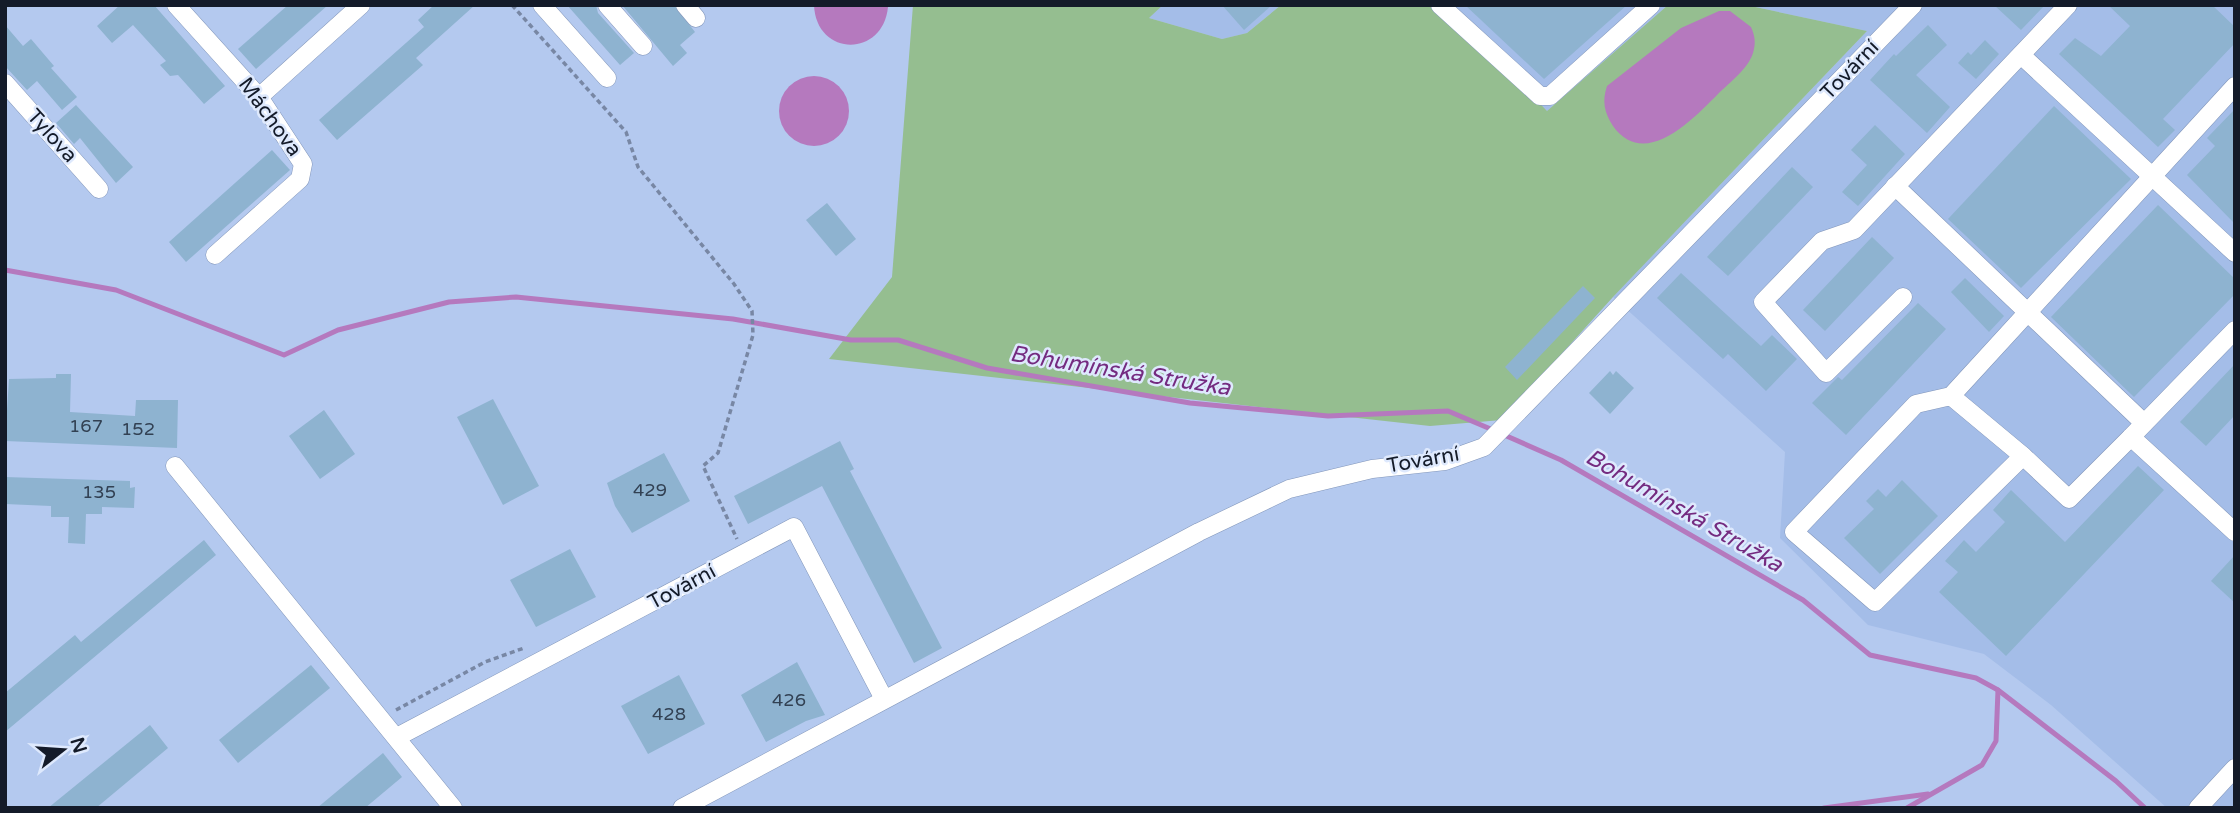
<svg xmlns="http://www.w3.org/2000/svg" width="2240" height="813" font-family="'Varela Round',sans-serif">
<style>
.built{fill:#a4bde8}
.green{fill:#95be90}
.water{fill:#b579be}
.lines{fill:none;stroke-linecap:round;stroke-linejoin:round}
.stream{stroke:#b579be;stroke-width:5}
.building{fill:#8eb3d0}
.minor-casing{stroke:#8296ba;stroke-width:19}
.path{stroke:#7887a4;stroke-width:3.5;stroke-dasharray:5 3.5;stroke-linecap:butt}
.minor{stroke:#fff;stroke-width:18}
.labels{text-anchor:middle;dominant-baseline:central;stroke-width:5;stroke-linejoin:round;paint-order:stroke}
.number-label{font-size:18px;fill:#324153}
.street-label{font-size:21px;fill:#141b29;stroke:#dee9fd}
.water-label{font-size:23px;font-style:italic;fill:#742b80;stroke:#dee9fd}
</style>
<rect width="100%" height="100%" fill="#b4c9ef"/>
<!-- built -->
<g class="built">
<path d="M 1163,5 L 1281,5 L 1247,33 L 1222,39 L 1149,18 Z"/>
<path d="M 1446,5 L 1668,5 L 1547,111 Z"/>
<path d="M 1746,5 L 2235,5 L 2235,808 L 2167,808 L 2051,705 L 1984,654 L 1868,625 L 1780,538 L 1785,452 L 1613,297 L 1867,31 Z"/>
</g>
<!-- green -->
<path class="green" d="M 913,5 L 1163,5 L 1149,18 L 1222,39 L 1247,33 L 1281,5 L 1446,5 L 1547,111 L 1668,5 L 1746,5 L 1867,31 L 1613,297 L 1502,420 L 1430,426 L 829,359 L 892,277 Z"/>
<!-- water -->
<g class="water">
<path d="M 814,5 L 888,5 L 888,7 C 883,58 816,57 814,5 Z"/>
<path d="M 1719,11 L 1730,11 L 1751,27 C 1755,36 1756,43 1753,53 C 1748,69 1730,82 1718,94 C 1694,118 1645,171 1613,126 C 1604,112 1602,101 1607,86 L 1681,28 Z"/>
<circle cx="814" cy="111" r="35"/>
</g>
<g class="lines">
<!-- stream -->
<g class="stream">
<path d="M 5,270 L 116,290 L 284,355 L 338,330 L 449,302 L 516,297 L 733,319 L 851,340 L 898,340 L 987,368 L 1190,403 L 1328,416 L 1448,411 L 1493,430"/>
<path d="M 1502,434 L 1561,460 L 1803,600 L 1870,655 L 1976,678 L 1998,690 L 2116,781 L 2145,808"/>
<path d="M 1824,808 L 1928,794"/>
<path d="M 1907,808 L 1982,765 L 1996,741 L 1998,690"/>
</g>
</g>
<!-- building -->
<g class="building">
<path d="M 120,5 L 154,5 L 225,86 L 204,104 L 178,75 L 170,76 L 160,65 L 166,61 L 133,25 L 112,43 L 97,26 Z"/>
<path d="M 288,5 L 328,5 L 256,69 L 238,49 Z"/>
<path d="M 434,5 L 475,5 L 416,58 L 423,65 L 337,140 L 319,120 L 424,27 L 418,20 Z"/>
<path d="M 567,5 L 596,5 L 598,13 L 634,53 L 620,65 Z"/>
<path d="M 622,5 L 674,5 L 695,32 L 680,45 L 687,53 L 673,66 Z"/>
<path d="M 1222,5 L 1272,5 L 1244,30 Z"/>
<path d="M 1465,5 L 1627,5 L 1544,79 Z"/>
<path d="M 1994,5 L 2045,5 L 2021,30 Z"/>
<path d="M 2108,5 L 2212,5 L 2235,27 L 2235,43 L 2163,119 L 2175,130 L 2158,147 L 2059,54 L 2075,38 L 2101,56 L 2130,26 Z"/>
<path d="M 5,25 L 23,46 L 31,39 L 54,66 L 51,68 L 77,97 L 62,110 L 37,81 L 27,90 L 5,66 Z"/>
<path d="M 1928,25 L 1947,45 L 1916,75 L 1950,107 L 1927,133 L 1870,80 L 1894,54 L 1896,56 Z"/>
<path d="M 1985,40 L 1999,54 L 1976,79 L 1958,63 L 1968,52 L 1971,55 Z"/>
<path d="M 76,105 L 133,167 L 116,183 L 80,138 L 74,144 L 56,123 Z"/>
<path d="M 2054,106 L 2131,179 L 2021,288 L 1948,219 Z"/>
<path d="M 2235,109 L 2235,224 L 2187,175 L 2215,146 L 2207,138 Z"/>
<path d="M 1875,125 L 1905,154 L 1858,206 L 1842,192 L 1867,165 L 1851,150 Z"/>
<path d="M 272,150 L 290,170 L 186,262 L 169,242 Z"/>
<path d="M 1792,167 L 1813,187 L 1728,276 L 1707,257 Z"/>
<path d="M 827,203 L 856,239 L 836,256 L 806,220 Z"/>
<path d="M 2158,205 L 2235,279 L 2235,294 L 2134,397 L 2051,317 Z"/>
<path d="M 1872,237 L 1894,258 L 1825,331 L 1803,310 Z"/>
<path d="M 1681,273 L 1761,346 L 1772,335 L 1797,359 L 1766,391 L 1728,354 L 1723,359 L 1657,298 Z"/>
<path d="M 1965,278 L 2004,316 L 1989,332 L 1951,292 Z"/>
<path d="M 1583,286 L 1595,298 L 1517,380 L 1505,367 Z"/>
<path d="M 1918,303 L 1946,329 L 1846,435 L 1812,403 L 1838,377 L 1842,380 Z"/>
<path d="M 2235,364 L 2235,415 L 2206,446 L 2180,422 Z"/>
<path d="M 1610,371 L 1613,375 L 1616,371 L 1634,388 L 1610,414 L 1589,393 Z"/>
<path d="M 56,374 L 71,374 L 70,412 L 135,416 L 136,400 L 178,400 L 177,448 L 5,441 L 9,379 L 56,378 Z"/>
<path d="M 493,399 L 539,486 L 503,505 L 457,417 Z"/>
<path d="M 324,410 L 355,454 L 320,479 L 289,436 Z"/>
<path d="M 840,441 L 854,469 L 850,471 L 942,648 L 914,663 L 822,486 L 748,524 L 734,496 Z"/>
<path d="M 664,453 L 690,501 L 632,533 L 615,506 L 607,483 Z"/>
<path d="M 2138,466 L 2164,490 L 2006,656 L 1939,592 L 1958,572 L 1945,561 L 1964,540 L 1976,552 L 2005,522 L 1993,510 L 2011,490 L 2065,542 Z"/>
<path d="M 5,477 L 130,481 L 130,488 L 135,487 L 134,508 L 102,507 L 102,514 L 86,514 L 85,544 L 68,543 L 69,517 L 51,517 L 51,506 L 5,504 Z"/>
<path d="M 1902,480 L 1938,516 L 1880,574 L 1844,538 L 1874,509 L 1866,501 L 1878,489 L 1886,497 Z"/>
<path d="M 204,540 L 216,555 L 5,732 L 5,693 L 75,635 L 81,642 Z"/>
<path d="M 570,549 L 596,597 L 536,627 L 510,580 Z"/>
<path d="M 2235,555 L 2235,603 L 2211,581 Z"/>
<path d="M 797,662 L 825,715 L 806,721 L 766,742 L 741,695 Z"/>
<path d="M 311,665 L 330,688 L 238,763 L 219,740 Z"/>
<path d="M 679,675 L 705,724 L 648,754 L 621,706 Z"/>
<path d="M 150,725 L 168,748 L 96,808 L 48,808 Z"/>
<path d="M 383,753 L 402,777 L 365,808 L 317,808 Z"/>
</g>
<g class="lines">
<defs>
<g id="minor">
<path d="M 176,5 L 259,97 L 303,164 L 300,179 L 215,255"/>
<path d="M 542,5 L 607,78"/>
<path d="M 607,5 L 643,46"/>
<path d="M 685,5 L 696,18"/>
<path d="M 1440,5 L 1540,96 L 1550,96 L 1651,5"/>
<path d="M 2021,55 L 2235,253"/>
<path d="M 5,83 L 99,189"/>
<path d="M 259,97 L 361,5"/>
<path d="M 1895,186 L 2144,423"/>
<path d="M 1903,297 L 1826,373 L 1763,302 L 1822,241 L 1854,230 L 2068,5"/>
<path d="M 2235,330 L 2131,437 L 2235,532"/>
<path d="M 1951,396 L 2023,456 L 1875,602 L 1794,532 L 1916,404 L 1951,396 L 2235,86"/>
<path d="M 2023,456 L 2069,499 L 2131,437"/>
<path d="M 175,466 L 453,808"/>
<path d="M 397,737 L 794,527 L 884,699"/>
<path d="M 682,808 L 1199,532 L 1289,489 L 1372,469 L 1445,461 L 1484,447 L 1913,5"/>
<path d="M 2198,808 L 2235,768"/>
</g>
</defs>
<!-- minor casing -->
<use href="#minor" class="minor-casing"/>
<!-- path -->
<g class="path">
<path d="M 512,5 L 626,132 L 638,167 L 734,284 L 752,311 L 753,335 L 718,453 L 703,466 L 737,539"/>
<path d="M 396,710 L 485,662 L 524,648"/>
</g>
<!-- minor -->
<use href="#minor" class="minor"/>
</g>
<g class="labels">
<!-- number labels -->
<g class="number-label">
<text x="86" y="426">167</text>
<text x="138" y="429">152</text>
<text x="650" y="490">429</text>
<text x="99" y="492">135</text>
<text x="789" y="700">426</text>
<text x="669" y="714">428</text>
</g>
<!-- street labels -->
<g class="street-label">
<text transform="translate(1850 70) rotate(-46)">Tovární</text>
<text transform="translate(270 117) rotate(54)">Máchova</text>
<text transform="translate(52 136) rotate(48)">Tylova</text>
<text transform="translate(1423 460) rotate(-10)">Tovární</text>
<text transform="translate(682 587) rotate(-28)">Tovární</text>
</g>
<!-- water labels -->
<g class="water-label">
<text transform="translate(1120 371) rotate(9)">Bohumínská Stružka</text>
<text transform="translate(1684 511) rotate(30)">Bohumínská Stružka</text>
</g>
</g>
<!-- border -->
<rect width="2240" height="813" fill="none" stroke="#141b29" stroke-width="14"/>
<!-- north arrow -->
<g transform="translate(63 750) rotate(73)" stroke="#dee9fd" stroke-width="5" paint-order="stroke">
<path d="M0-5L12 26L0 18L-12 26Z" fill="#141b29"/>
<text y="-10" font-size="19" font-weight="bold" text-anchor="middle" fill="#141b29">N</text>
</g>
</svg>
